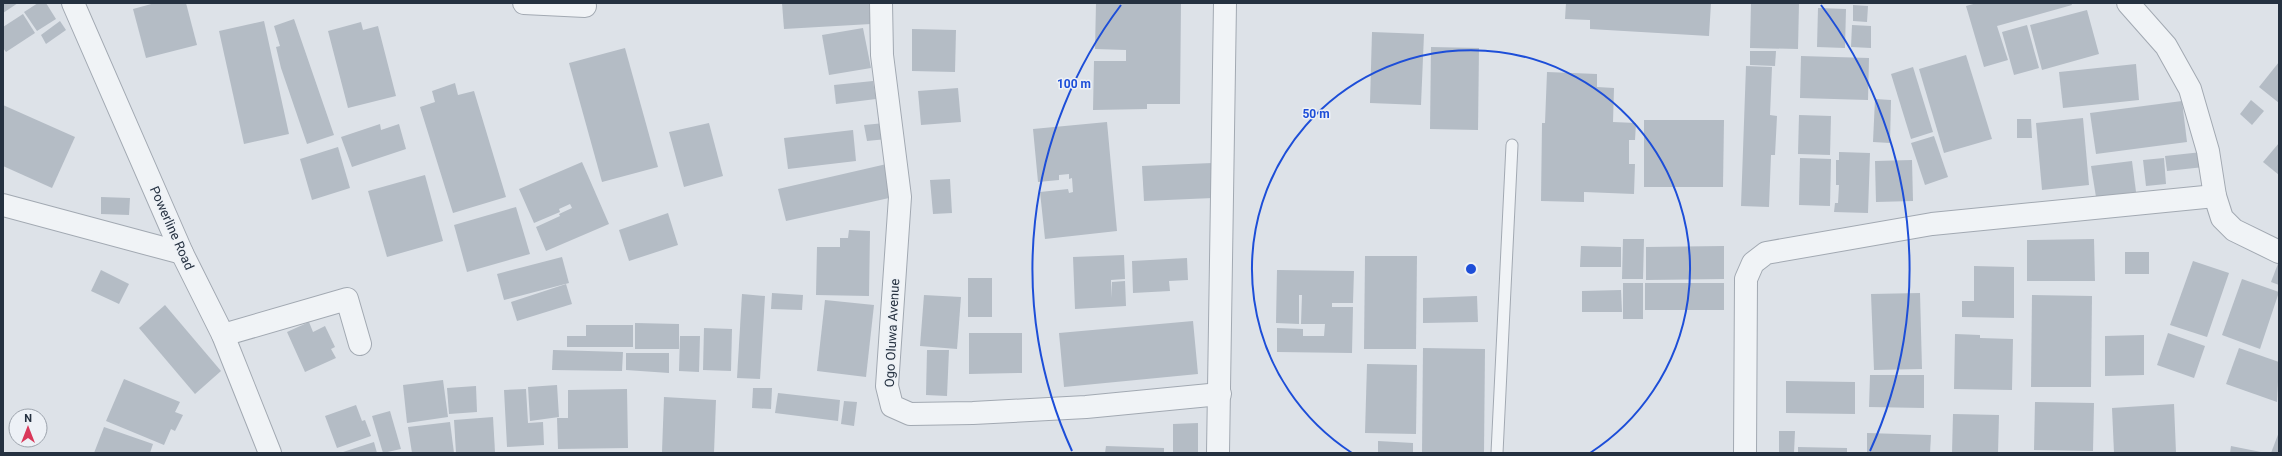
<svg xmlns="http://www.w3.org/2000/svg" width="2282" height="456" font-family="Roboto,sans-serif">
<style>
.building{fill:#b4bcc5}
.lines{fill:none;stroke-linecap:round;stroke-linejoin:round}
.service-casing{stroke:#a2a9b2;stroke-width:13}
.minor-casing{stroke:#a2a9b2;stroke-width:24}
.tertiary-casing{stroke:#a2a9b2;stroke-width:24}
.service{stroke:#f0f3f6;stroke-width:11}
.minor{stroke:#f0f3f6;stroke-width:22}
.tertiary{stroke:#f0f3f6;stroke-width:22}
.ring{fill:none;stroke:#1d4ed8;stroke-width:2}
.labels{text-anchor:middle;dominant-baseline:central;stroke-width:3;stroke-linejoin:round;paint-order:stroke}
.street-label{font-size:13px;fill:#253140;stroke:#edf1f6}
.centre{fill:#1d4ed8;stroke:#edf1f6;stroke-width:2}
.ring-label{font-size:12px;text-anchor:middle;font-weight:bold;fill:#1d4ed8;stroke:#edf1f6;stroke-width:3;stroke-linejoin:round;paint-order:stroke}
</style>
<rect width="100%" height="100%" fill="#dde2e8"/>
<!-- building -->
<g class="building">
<path d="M 3,3 L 18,3 L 3,13 Z"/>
<path d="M 38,3 L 46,3 L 56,19 L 37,31 L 24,12 Z"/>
<path d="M 155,3 L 186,3 L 197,45 L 146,58 L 133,9 Z"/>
<path d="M 782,3 L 869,3 L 871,24 L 784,29 Z"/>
<path d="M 1096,3 L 1181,4 L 1180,104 L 1147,104 L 1147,109 L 1093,110 L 1094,61 L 1126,61 L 1126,50 L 1095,49 Z"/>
<path d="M 1566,3 L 1711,3 L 1709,36 L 1590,29 L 1590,20 L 1565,19 Z"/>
<path d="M 1751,3 L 1799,3 L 1798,49 L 1750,48 Z"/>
<path d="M 1977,3 L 2071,3 L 2072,5 L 1997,26 L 2008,60 L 1984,67 L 1966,6 Z"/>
<path d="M 1853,5 L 1868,6 L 1867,22 L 1853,21 Z"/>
<path d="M 1818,8 L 1846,9 L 1845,48 L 1817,47 Z"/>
<path d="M 2087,10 L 2099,54 L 2042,70 L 2030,25 Z"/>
<path d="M 23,14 L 35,33 L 6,52 L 3,48 L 3,27 Z"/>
<path d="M 294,19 L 334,135 L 307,144 L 281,68 L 276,47 L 280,46 L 274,26 Z"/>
<path d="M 60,21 L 66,30 L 46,44 L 41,35 Z"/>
<path d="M 264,21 L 289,134 L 244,144 L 219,31 Z"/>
<path d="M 361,22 L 363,30 L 378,26 L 396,96 L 348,108 L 328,31 Z"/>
<path d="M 1852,25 L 1871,26 L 1871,48 L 1851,47 Z"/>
<path d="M 2027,25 L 2039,68 L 2014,75 L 2002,32 Z"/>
<path d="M 863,28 L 871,68 L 829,75 L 822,35 Z"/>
<path d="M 912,29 L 956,30 L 955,72 L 912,71 Z"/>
<path d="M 1372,32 L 1424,34 L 1421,105 L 1370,103 Z"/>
<path d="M 1431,47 L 1479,48 L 1478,130 L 1430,129 Z"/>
<path d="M 625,48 L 658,167 L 602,182 L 569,63 Z"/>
<path d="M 1750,51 L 1776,51 L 1775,66 L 1750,65 Z"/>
<path d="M 1966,55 L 1992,139 L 1944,153 L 1919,69 Z"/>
<path d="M 1801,56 L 1869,58 L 1868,100 L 1800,98 Z"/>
<path d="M 2279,62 L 2279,103 L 2259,87 Z"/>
<path d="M 2136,64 L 2139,100 L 2063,108 L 2059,72 Z"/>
<path d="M 1746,66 L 1772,67 L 1770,115 L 1777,116 L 1775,155 L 1771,155 L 1769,207 L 1741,206 Z"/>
<path d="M 1913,67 L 1933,132 L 1911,139 L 1891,74 Z"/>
<path d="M 1547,72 L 1597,74 L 1597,87 L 1614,88 L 1613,122 L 1636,123 L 1635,140 L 1629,140 L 1629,164 L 1635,164 L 1634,194 L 1584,192 L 1584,202 L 1541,201 L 1542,123 L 1545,123 Z"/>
<path d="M 873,81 L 876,99 L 836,104 L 834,85 Z"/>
<path d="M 455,83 L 458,95 L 474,91 L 506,197 L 453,213 L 420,107 L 435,102 L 432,91 Z"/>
<path d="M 958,88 L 961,122 L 921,125 L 918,91 Z"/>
<path d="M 1875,99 L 1891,100 L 1890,143 L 1873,142 Z"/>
<path d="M 2251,100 L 2264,111 L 2252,125 L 2240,114 Z"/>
<path d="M 2182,101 L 2187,142 L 2096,154 L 2090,113 Z"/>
<path d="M 3,105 L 75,137 L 52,188 L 3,166 Z"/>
<path d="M 1799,115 L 1831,116 L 1830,155 L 1798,154 Z"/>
<path d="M 2083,118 L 2089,185 L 2042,190 L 2036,123 Z"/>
<path d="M 2017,119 L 2031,119 L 2032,138 L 2017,138 Z"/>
<path d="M 1644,120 L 1724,120 L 1723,187 L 1644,187 Z"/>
<path d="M 1107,122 L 1117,231 L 1045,239 L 1040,192 L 1068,189 L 1069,193 L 1073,192 L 1072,178 L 1069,179 L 1069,174 L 1059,175 L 1059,180 L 1038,182 L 1033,129 Z"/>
<path d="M 709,123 L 723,176 L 684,187 L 669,132 Z"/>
<path d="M 885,123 L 887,139 L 867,141 L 864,125 Z"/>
<path d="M 380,124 L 381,130 L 399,124 L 406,149 L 352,167 L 341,137 Z"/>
<path d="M 853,130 L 856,161 L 788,169 L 784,138 Z"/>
<path d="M 1934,136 L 1948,177 L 1925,185 L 1911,143 Z"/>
<path d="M 2279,143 L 2279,175 L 2263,162 Z"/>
<path d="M 338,147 L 350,188 L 312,200 L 300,159 Z"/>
<path d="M 1839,152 L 1870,153 L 1868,213 L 1834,212 L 1835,203 L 1838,203 L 1839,185 L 1836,185 L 1836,160 L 1839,160 Z"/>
<path d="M 2202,152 L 2204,167 L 2167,171 L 2165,156 Z"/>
<path d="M 1800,158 L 1831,159 L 1830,206 L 1799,205 Z"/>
<path d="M 2164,158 L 2166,184 L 2146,186 L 2143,160 Z"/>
<path d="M 1912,160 L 1913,201 L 1876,202 L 1875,161 Z"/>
<path d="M 2132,161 L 2136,192 L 2096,197 L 2091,166 Z"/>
<path d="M 582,162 L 609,224 L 546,251 L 536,227 L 560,216 L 559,214 L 572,208 L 570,204 L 559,209 L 560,212 L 534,223 L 519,189 Z"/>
<path d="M 891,163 L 898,196 L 786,221 L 778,189 Z"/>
<path d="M 1212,163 L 1213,198 L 1144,201 L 1142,166 Z"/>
<path d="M 425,175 L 443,241 L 387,257 L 368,191 Z"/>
<path d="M 950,179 L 952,213 L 933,214 L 930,180 Z"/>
<path d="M 101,197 L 130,198 L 129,215 L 101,214 Z"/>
<path d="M 516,207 L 530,254 L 467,272 L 454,225 Z"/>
<path d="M 668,213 L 678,245 L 629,261 L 619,230 Z"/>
<path d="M 849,230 L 870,231 L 869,296 L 816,295 L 817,247 L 840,247 L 840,238 L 848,238 Z"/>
<path d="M 1623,239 L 1644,239 L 1643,279 L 1622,279 Z"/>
<path d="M 2094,239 L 2095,281 L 2027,281 L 2027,240 Z"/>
<path d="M 1581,246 L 1621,247 L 1621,267 L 1580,267 Z"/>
<path d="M 1724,246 L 1724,279 L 1646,280 L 1646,247 Z"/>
<rect x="2125" y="252" width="24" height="22"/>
<path d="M 1124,255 L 1125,279 L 1111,280 L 1112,298 L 1112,282 L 1125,281 L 1126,306 L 1075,309 L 1073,257 Z"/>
<path d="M 1365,256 L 1417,256 L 1416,349 L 1364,349 Z"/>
<path d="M 562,257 L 569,283 L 504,300 L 497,274 Z"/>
<path d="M 1187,258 L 1188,280 L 1169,281 L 1170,291 L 1133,293 L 1132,261 Z"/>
<path d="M 2193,261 L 2229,273 L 2207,337 L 2170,325 Z"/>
<path d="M 2279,261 L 2279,285 L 2271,282 Z"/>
<path d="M 1974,266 L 2014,267 L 2014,318 L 1962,317 L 1962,301 L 1974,301 Z"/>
<path d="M 101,270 L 129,284 L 119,304 L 91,291 Z"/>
<path d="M 1277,270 L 1354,271 L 1353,303 L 1332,303 L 1332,307 L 1353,307 L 1352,353 L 1277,352 L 1277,328 L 1303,329 L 1303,336 L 1324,336 L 1325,324 L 1301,324 L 1302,295 L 1299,295 L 1299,324 L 1276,323 Z"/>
<rect x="968" y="278" width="24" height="39"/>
<path d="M 2242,279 L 2279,292 L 2260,349 L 2222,335 Z"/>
<rect x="1623" y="283" width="20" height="36"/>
<rect x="1645" y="283" width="79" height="27"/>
<path d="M 566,284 L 572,304 L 517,321 L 511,302 Z"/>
<path d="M 1621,290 L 1622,312 L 1582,312 L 1582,291 Z"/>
<path d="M 772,293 L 803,295 L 802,310 L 771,309 Z"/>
<path d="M 1920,293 L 1922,369 L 1874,370 L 1871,294 Z"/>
<path d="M 742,294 L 765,296 L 760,379 L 737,378 Z"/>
<path d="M 924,295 L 961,297 L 957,349 L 920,346 Z"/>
<path d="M 2032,295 L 2092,296 L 2091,387 L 2031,387 Z"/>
<path d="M 1477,296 L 1478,322 L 1423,323 L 1423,298 Z"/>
<path d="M 825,300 L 874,305 L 866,377 L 817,371 Z"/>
<path d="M 165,305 L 221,371 L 195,394 L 139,328 Z"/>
<path d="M 1193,321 L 1198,374 L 1064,387 L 1059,333 Z"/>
<path d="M 309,322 L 313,332 L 325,326 L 335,347 L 331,349 L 336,358 L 305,372 L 287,332 Z"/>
<path d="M 635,323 L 679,324 L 679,349 L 635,349 Z"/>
<path d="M 586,325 L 633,325 L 633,347 L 567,347 L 567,336 L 586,336 Z"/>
<path d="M 704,328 L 732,329 L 731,371 L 703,370 Z"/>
<path d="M 969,333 L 1022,333 L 1022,373 L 969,374 Z"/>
<path d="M 2168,333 L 2205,346 L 2194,378 L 2157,365 Z"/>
<path d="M 1955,334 L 1980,335 L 1980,338 L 2013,339 L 2012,390 L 1954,389 Z"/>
<path d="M 2144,335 L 2144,375 L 2105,376 L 2105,336 Z"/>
<path d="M 680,336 L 700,336 L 699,372 L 679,371 Z"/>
<path d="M 1423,348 L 1485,349 L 1484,453 L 1422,453 Z"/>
<path d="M 2239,348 L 2279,362 L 2277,402 L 2226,384 Z"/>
<path d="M 553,350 L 623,352 L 622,371 L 552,370 Z"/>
<path d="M 927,350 L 949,350 L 947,396 L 926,395 Z"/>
<path d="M 626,353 L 669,353 L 669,373 L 626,370 Z"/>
<path d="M 1367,364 L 1417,365 L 1416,434 L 1365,433 Z"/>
<path d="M 1870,375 L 1924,375 L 1924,408 L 1869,407 Z"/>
<path d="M 124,379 L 180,402 L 175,412 L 183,415 L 175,431 L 171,429 L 164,445 L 106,421 Z"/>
<path d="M 443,380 L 448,417 L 407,423 L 403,385 Z"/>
<path d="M 1786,381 L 1855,382 L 1855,414 L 1786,413 Z"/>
<path d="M 557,385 L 559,417 L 530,421 L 528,387 Z"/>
<path d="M 476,386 L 477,412 L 449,414 L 447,388 Z"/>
<path d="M 753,388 L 772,388 L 771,409 L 752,408 Z"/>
<path d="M 526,389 L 528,423 L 543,422 L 544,445 L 507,447 L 504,390 Z"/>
<path d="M 627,389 L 628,448 L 558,449 L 557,418 L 568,418 L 568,390 Z"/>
<path d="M 778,393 L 840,400 L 838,421 L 775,413 Z"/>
<path d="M 664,397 L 716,400 L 714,453 L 662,452 Z"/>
<path d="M 844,401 L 857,402 L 854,426 L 841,424 Z"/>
<path d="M 2035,402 L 2094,403 L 2093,451 L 2034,450 Z"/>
<path d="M 2174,404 L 2176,453 L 2114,453 L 2112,408 Z"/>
<path d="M 356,405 L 362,421 L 365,420 L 371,436 L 337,448 L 325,416 Z"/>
<path d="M 390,411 L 401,449 L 383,453 L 372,416 Z"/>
<path d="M 1953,414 L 1999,415 L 1998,453 L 1952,453 Z"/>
<path d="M 493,417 L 495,452 L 456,453 L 454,420 Z"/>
<path d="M 450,422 L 454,453 L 412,453 L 408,427 Z"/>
<path d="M 1198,423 L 1198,453 L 1173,453 L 1173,424 Z"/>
<path d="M 104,427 L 153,444 L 150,453 L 94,453 Z"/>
<path d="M 1779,431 L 1795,431 L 1794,453 L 1779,453 Z"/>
<path d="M 2279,432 L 2279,453 L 2271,453 Z"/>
<path d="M 1867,433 L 1931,435 L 1930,453 L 1867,453 Z"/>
<path d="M 1378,441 L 1413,443 L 1413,453 L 1378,453 Z"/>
<path d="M 374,442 L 377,453 L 340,453 Z"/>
<path d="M 1106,446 L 1164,448 L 1164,453 L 1105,453 Z"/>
<path d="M 2231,446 L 2261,452 L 2260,453 L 2230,453 Z"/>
<path d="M 1798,447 L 1847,448 L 1847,453 L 1798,453 Z"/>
</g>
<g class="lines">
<defs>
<path id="service" d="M 1497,453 L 1512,145"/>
<g id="minor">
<path d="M 524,3 L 585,6"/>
<path d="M 881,3 L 882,55 L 900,197 L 887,386 L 892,406 L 910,414 L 973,413 L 1086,407 L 1220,394"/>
<path d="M 2128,3 L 2166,46 L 2190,89 L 2208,151 L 2215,196 L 2222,218 L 2234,230 L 2279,252"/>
<path d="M 3,205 L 182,253"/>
<path d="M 223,335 L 347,299 L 360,344"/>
<path d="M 1218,453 L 1225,3"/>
<path d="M 1745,453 L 1746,279 L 1753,263 L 1766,253 L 1932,224 L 2215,196"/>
</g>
<path id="tertiary" d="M 73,3 L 182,253 L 223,335 L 270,453"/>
</defs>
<!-- service casing -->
<use href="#service" class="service-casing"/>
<!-- minor casing -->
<use href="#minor" class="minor-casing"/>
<!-- tertiary casing -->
<use href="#tertiary" class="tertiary-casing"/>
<!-- service -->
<use href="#service" class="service"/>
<!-- minor -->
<use href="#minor" class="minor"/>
<!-- tertiary -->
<use href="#tertiary" class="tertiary"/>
</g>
<!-- distance rings -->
<g class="ring">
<path d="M1352 453A219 219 0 1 1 1590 453"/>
<path d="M1072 451A438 438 0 0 1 1121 5M1821 5A438 438 0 0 1 1870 451"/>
</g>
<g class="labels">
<!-- street labels -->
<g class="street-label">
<text transform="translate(172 228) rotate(66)">Powerline Road</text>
<text transform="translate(892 333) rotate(-87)">Ogo Oluwa Avenue</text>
</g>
</g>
<circle cx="1471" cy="269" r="6" class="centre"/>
<g class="ring-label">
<text x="1074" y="88">100 m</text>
<text x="1316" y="118">50 m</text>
</g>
<!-- border -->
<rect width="2282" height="456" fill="none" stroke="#253140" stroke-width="8"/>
<!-- north arrow -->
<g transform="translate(28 428)"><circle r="19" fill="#edf1f6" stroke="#9da4ad"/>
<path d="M0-3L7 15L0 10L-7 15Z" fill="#d93759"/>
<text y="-6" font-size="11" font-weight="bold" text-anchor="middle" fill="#253140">N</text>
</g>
</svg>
